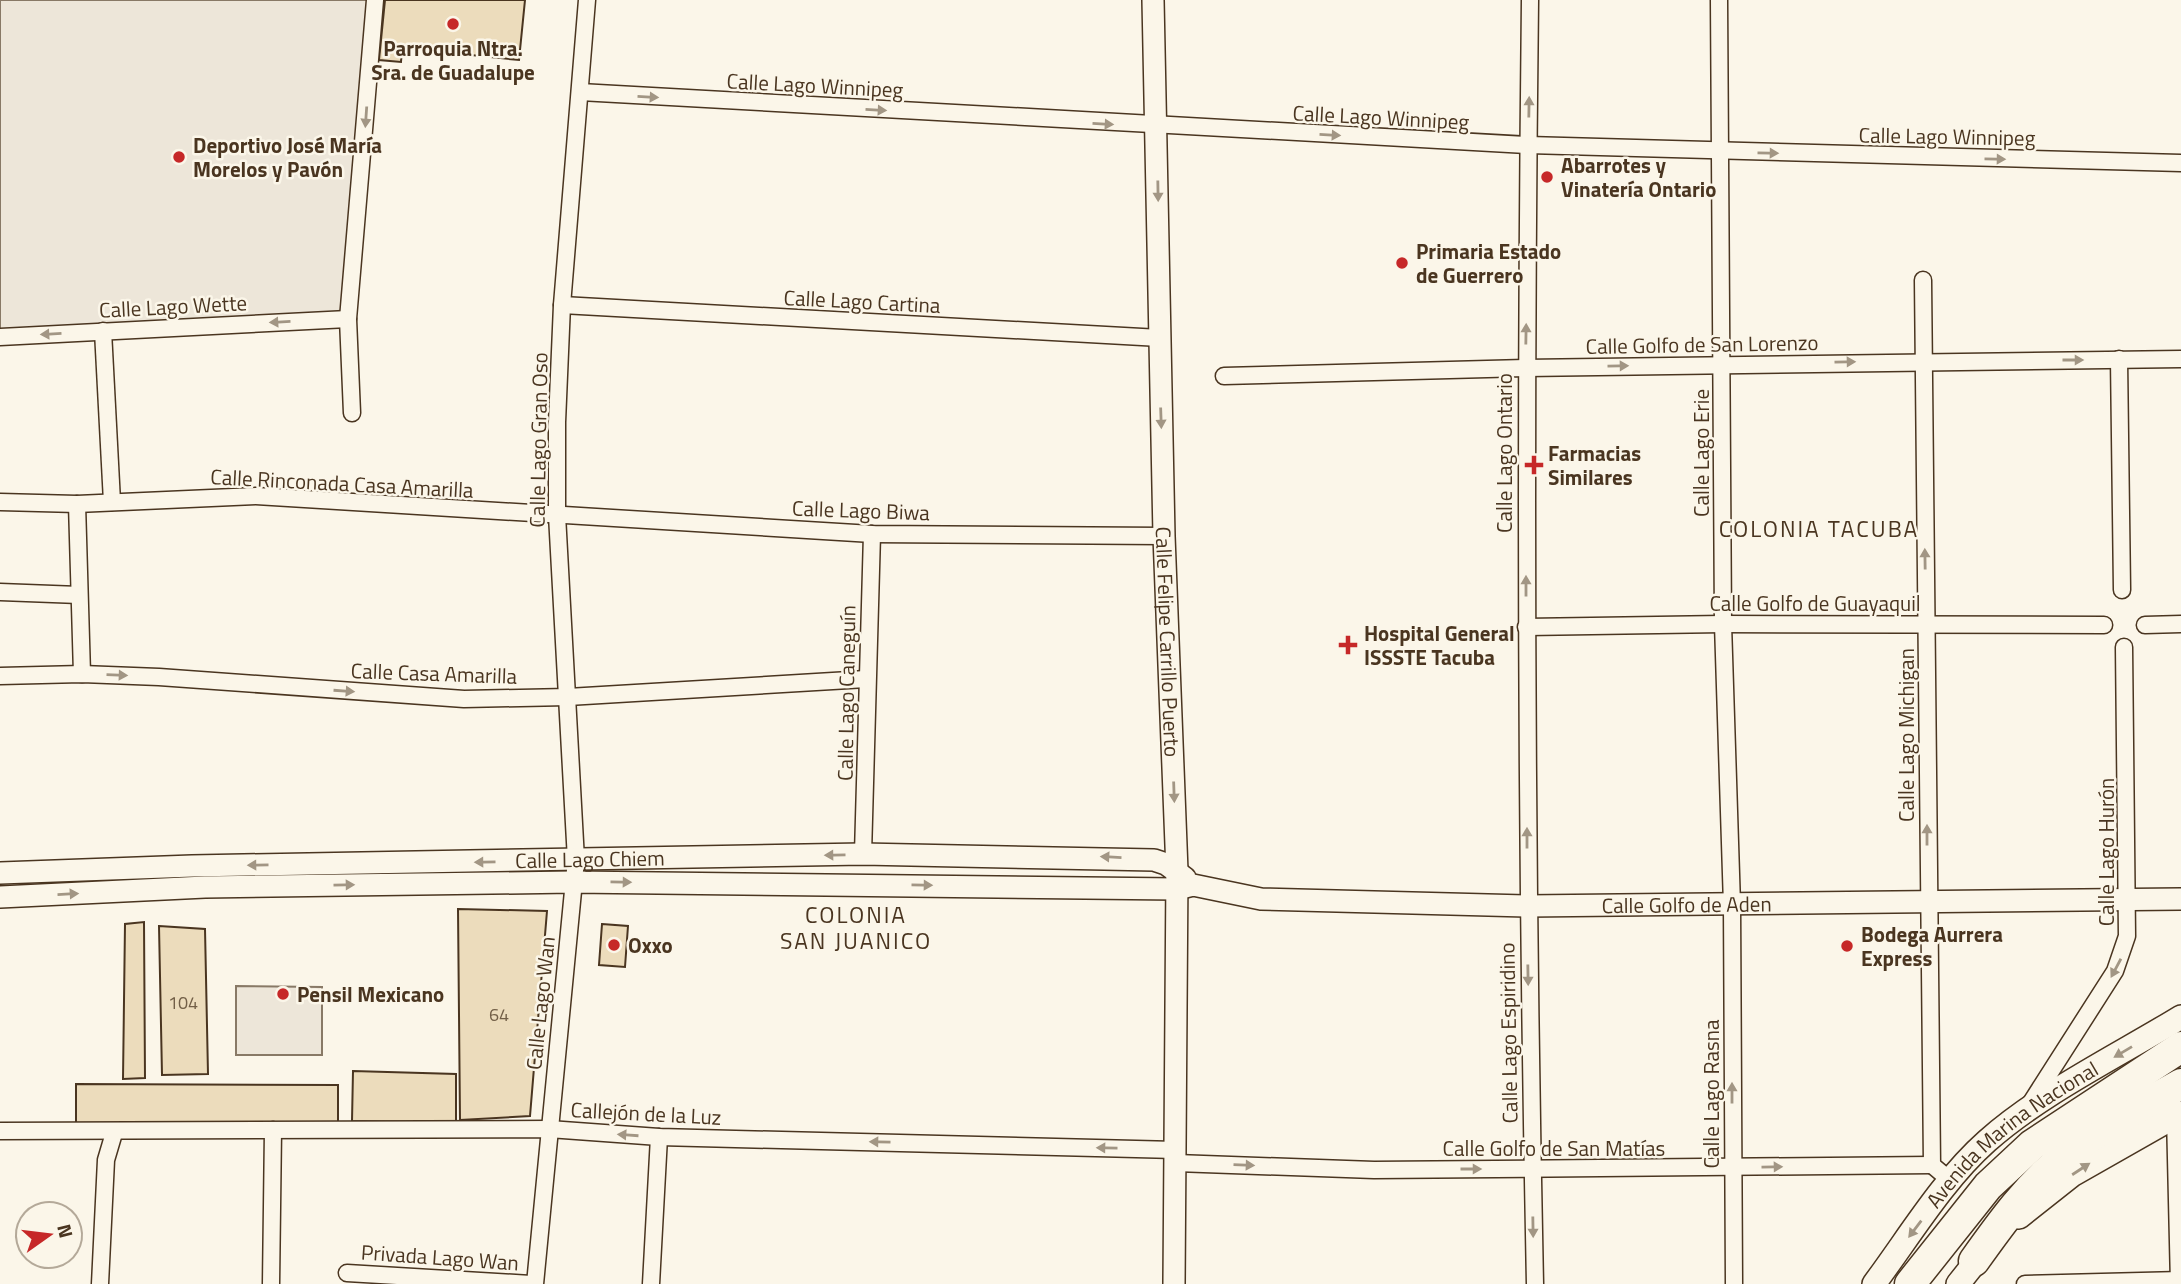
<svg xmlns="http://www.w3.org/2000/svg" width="2181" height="1284" font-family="'Titillium Web',sans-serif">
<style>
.green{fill:#ede6d9;stroke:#887966;stroke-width:2}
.building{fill:#ecdcbc;stroke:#4a3520;stroke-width:2}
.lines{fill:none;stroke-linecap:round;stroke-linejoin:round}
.minor-casing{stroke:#4a3520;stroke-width:19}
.tertiary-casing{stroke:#4a3520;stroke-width:24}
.secondary-casing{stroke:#4a3520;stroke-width:26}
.motorway-casing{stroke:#4a3520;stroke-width:33}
.minor{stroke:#fbf6e9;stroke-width:16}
.tertiary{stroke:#fbf6e9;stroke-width:21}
.secondary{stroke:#fbf6e9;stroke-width:23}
.motorway{stroke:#fbf6e9;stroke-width:30}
.oneway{fill:#a29684}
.poi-dot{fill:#c62828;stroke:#fbf6e9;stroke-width:2.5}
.labels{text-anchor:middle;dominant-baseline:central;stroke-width:5;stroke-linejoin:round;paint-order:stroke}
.number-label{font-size:18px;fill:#725f47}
.poi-label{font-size:21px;font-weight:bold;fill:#4a3520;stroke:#fbf6e9;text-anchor:start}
.street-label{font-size:21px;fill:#4a3520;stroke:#fbf6e9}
.neighbourhood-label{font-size:23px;letter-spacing:2px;fill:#4a3520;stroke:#fbf6e9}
</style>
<rect width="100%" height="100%" fill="#fbf6e9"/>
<!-- green -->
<g class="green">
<path d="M 0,0 L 370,0 L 346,314 L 0,334 Z"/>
<path d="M 236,986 L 322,987 L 322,1055 L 236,1055 Z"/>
</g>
<!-- building -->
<g class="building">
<path d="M 385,0 L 525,0 L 519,60 L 402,48 L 401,62 L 379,60 Z"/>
<path d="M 458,909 L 547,911 L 530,1116 L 460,1120 Z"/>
<path d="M 144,922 L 145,1078 L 123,1079 L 125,924 Z"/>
<path d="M 602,924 L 628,926 L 625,967 L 599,965 Z"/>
<path d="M 159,926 L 205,929 L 208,1074 L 162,1075 Z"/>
<path d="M 353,1071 L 456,1074 L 456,1123 L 352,1121 Z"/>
<path d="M 76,1084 L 338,1085 L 338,1128 L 76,1128 Z"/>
</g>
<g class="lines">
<defs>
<g id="minor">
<path d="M 1530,0 C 1525,428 1526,856 1535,1284"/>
<path d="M 1719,0 L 1723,624 L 1732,905 L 1734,1284"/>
<path d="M 580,92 L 1528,145 L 2181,163"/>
<path d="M 1923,280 L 1932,1165 L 1951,1181"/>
<path d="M 562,305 L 1160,338"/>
<path d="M 103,331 L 112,502"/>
<path d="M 0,337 L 348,319"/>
<path d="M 2119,359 L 2122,590"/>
<path d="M 1224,376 L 1525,368 L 2181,359"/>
<path d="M 352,413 L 348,319 L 375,0"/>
<path d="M 0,502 L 77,504 L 256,496 L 872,534 L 1164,536"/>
<path d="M 77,504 L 82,674"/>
<path d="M 0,592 L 79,595"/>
<path d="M 2145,625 L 2181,624"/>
<path d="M 1526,627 L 1723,624 L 2104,625"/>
<path d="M 0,676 L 82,674 L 159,677 L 464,699 L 568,697 L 866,679"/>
<path d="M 863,854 L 872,534"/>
<path d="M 2030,1104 L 2115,971 L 2127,936 L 2124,647"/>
<path d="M 2175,1116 L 2179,1284"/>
<path d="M 0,1131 L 549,1129 L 659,1137 L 1176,1150"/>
<path d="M 1176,1163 L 1374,1170 L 1932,1165"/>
<path d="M 347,1273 L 531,1284"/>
<path d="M 100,1284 L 106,1160 L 114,1133"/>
<path d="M 271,1284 L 273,1130"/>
<path d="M 535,1284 L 576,860 L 557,515 L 557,422 L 562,305 L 587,0"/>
<path d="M 651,1284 L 659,1137"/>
<path d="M 2025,1284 L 2181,1280"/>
</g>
<g id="tertiary">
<path id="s1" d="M 1153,0 L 1164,536 L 1177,871 L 1174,1284"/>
<path id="s2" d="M 0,873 L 192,866 L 863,854 L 1154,860 L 1166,864 L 1185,878"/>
<path id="s3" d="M 0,897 L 205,887 L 573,882 L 1177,889 L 1193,885 L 1261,899 L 1527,906 L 2181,899"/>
</g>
<g id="secondary">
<path d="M 2019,1217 L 2072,1175 L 2181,1113"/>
<path id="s4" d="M 1874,1284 C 1909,1237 1943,1180 1987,1141 C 2041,1093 2119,1055 2181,1017"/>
<path d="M 1958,1284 L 1985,1250"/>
</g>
<g id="motorway">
<path d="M 1974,1261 C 2001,1223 2029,1184 2066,1155 C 2101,1127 2142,1106 2181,1084"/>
<path d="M 1910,1284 L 1988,1186 L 2032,1145 L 2181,1047"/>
</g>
</defs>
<!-- minor casing -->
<use href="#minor" class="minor-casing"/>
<!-- tertiary casing -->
<use href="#tertiary" class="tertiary-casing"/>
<!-- secondary casing -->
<use href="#secondary" class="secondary-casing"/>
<!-- motorway casing -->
<use href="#motorway" class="motorway-casing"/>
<!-- minor -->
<use href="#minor" class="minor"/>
<!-- tertiary -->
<use href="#tertiary" class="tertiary"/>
<!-- secondary -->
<use href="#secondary" class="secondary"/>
<!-- motorway -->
<use href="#motorway" class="motorway"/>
</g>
<!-- one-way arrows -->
<defs><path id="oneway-solid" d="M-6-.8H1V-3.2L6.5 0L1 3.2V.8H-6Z" transform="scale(1.75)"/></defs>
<g class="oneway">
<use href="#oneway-solid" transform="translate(648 97) rotate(3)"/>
<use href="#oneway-solid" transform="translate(1529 107) rotate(-89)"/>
<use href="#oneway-solid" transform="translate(876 110) rotate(3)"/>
<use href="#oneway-solid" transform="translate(366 117) rotate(94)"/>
<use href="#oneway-solid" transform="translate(1103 124) rotate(3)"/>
<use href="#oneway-solid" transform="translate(1330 135) rotate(3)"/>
<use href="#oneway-solid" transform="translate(1768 153) rotate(1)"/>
<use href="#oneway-solid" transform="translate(1995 159) rotate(1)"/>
<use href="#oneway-solid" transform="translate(1158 191) rotate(89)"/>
<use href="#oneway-solid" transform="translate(280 322) rotate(177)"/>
<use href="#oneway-solid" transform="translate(51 334) rotate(177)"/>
<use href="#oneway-solid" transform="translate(1526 334) rotate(-89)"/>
<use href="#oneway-solid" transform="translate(2073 360)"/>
<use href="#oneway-solid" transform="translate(1845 362) rotate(-1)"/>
<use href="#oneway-solid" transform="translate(1618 366) rotate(-1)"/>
<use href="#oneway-solid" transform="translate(1161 418) rotate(88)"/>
<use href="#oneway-solid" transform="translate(1925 559) rotate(-91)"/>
<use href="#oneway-solid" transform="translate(1526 586) rotate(-90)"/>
<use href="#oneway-solid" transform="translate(117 675) rotate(2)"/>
<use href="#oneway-solid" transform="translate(344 691) rotate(4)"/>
<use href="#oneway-solid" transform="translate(1174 792) rotate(88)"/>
<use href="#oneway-solid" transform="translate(1927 835) rotate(-90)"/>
<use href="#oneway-solid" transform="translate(1527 838) rotate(-90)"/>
<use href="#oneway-solid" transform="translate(835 855) rotate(179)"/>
<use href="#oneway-solid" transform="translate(1111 857) rotate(-177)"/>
<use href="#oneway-solid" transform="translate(485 862) rotate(179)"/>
<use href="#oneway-solid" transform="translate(258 865) rotate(179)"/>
<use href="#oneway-solid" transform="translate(621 882) rotate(1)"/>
<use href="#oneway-solid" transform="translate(344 885) rotate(-1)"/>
<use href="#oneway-solid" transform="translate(922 885) rotate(1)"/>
<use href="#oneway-solid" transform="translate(68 894) rotate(-3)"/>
<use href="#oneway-solid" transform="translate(2116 968) rotate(118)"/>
<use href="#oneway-solid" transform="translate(1528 975) rotate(89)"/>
<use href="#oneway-solid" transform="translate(2123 1052) rotate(149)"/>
<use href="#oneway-solid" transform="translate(1732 1093) rotate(-90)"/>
<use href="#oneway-solid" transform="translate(628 1135) rotate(-176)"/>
<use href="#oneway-solid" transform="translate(880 1142) rotate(-179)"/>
<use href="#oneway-solid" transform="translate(1107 1148) rotate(-179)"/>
<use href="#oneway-solid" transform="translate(1244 1165) rotate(2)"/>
<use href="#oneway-solid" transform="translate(1772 1167) rotate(-1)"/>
<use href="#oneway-solid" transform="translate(1471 1169)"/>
<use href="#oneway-solid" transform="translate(2081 1169) rotate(-33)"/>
<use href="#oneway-solid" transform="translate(1533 1227) rotate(89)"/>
<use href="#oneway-solid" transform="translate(1915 1229) rotate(127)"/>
</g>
<!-- markers -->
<g class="poi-dot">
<circle cx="453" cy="24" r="7"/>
<circle cx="179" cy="157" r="7"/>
<circle cx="1547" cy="177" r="7"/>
<circle cx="1402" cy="263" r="7"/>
<path d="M1530.5 454.5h7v7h7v7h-7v7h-7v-7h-7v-7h7z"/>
<path d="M1344.5 634.5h7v7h7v7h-7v7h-7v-7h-7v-7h7z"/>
<circle cx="614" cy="945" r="7"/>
<circle cx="1847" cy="946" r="7"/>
<circle cx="283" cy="994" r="7"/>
</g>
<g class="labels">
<!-- number labels -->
<g class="number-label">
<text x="183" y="1002">104</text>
<text x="499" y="1014">64</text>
</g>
<!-- poi labels -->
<g class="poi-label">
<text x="453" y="48" text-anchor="middle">Parroquia Ntra.<tspan x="453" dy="24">Sra. de Guadalupe</tspan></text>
<text x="193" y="145">Deportivo José María<tspan x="193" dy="24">Morelos y Pavón</tspan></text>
<text x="1561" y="165">Abarrotes y<tspan x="1561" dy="24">Vinatería Ontario</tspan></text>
<text x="1416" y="251">Primaria Estado<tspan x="1416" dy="24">de Guerrero</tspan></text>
<text x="1548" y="453">Farmacias<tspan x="1548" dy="24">Similares</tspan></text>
<text x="1364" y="633">Hospital General<tspan x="1364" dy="24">ISSSTE Tacuba</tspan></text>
<text x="1861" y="934">Bodega Aurrera<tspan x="1861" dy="24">Express</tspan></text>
<text x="628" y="945">Oxxo</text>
<text x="297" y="994">Pensil Mexicano</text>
</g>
<!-- street labels -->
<g class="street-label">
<text transform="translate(815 85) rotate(3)">Calle Lago Winnipeg</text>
<text transform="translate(1381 117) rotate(3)">Calle Lago Winnipeg</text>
<text transform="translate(1947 136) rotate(1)">Calle Lago Winnipeg</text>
<text transform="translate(862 301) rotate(3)">Calle Lago Cartina</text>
<text transform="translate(173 306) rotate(-3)">Calle Lago Wette</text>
<text transform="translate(1702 344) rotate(-1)">Calle Golfo de San Lorenzo</text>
<text transform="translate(538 440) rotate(-89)">Calle Lago Gran Oso</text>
<text transform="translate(1504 453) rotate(-90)">Calle Lago Ontario</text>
<text transform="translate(1701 453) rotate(-90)">Calle Lago Erie</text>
<text transform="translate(342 483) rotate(3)">Calle Rinconada Casa Amarilla</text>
<text transform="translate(861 510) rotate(2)">Calle Lago Biwa</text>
<text x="1815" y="603">Calle Golfo de Guayaquil</text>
<text stroke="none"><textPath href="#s1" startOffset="642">Calle Felipe Carrillo Puerto</textPath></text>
<text transform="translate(434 673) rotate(2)">Calle Casa Amarilla</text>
<text transform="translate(846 693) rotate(-89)">Calle Lago Caneguín</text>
<text transform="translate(1906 735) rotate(-90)">Calle Lago Michigan</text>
<text transform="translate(2106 852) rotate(-90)">Calle Lago Hurón</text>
<text stroke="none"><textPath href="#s2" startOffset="590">Calle Lago Chiem</textPath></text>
<text stroke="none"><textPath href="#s3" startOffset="1689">Calle Golfo de Aden</textPath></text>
<text transform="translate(540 1003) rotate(-84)">Calle Lago Wan</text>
<text transform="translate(1508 1033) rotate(-91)">Calle Lago Espiridino</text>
<text transform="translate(1711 1094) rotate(-90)">Calle Lago Rasna</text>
<text transform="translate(646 1113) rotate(3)">Callejón de la Luz</text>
<text stroke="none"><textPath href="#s4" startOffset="206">Avenida Marina Nacional</textPath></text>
<text x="1554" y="1148">Calle Golfo de San Matías</text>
<text transform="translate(440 1257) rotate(4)">Privada Lago Wan</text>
</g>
<!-- neighbourhood labels -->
<g class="neighbourhood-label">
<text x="1819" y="528">COLONIA TACUBA</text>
<text x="856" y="914">COLONIA<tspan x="856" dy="26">SAN JUANICO</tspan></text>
</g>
</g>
<!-- north arrow -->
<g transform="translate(49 1235) rotate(76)"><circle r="33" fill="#fbf6e9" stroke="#b4a999" stroke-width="2"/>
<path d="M0-5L12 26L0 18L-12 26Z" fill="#c62828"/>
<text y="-10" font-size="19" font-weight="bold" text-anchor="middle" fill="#4a3520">N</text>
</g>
</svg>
